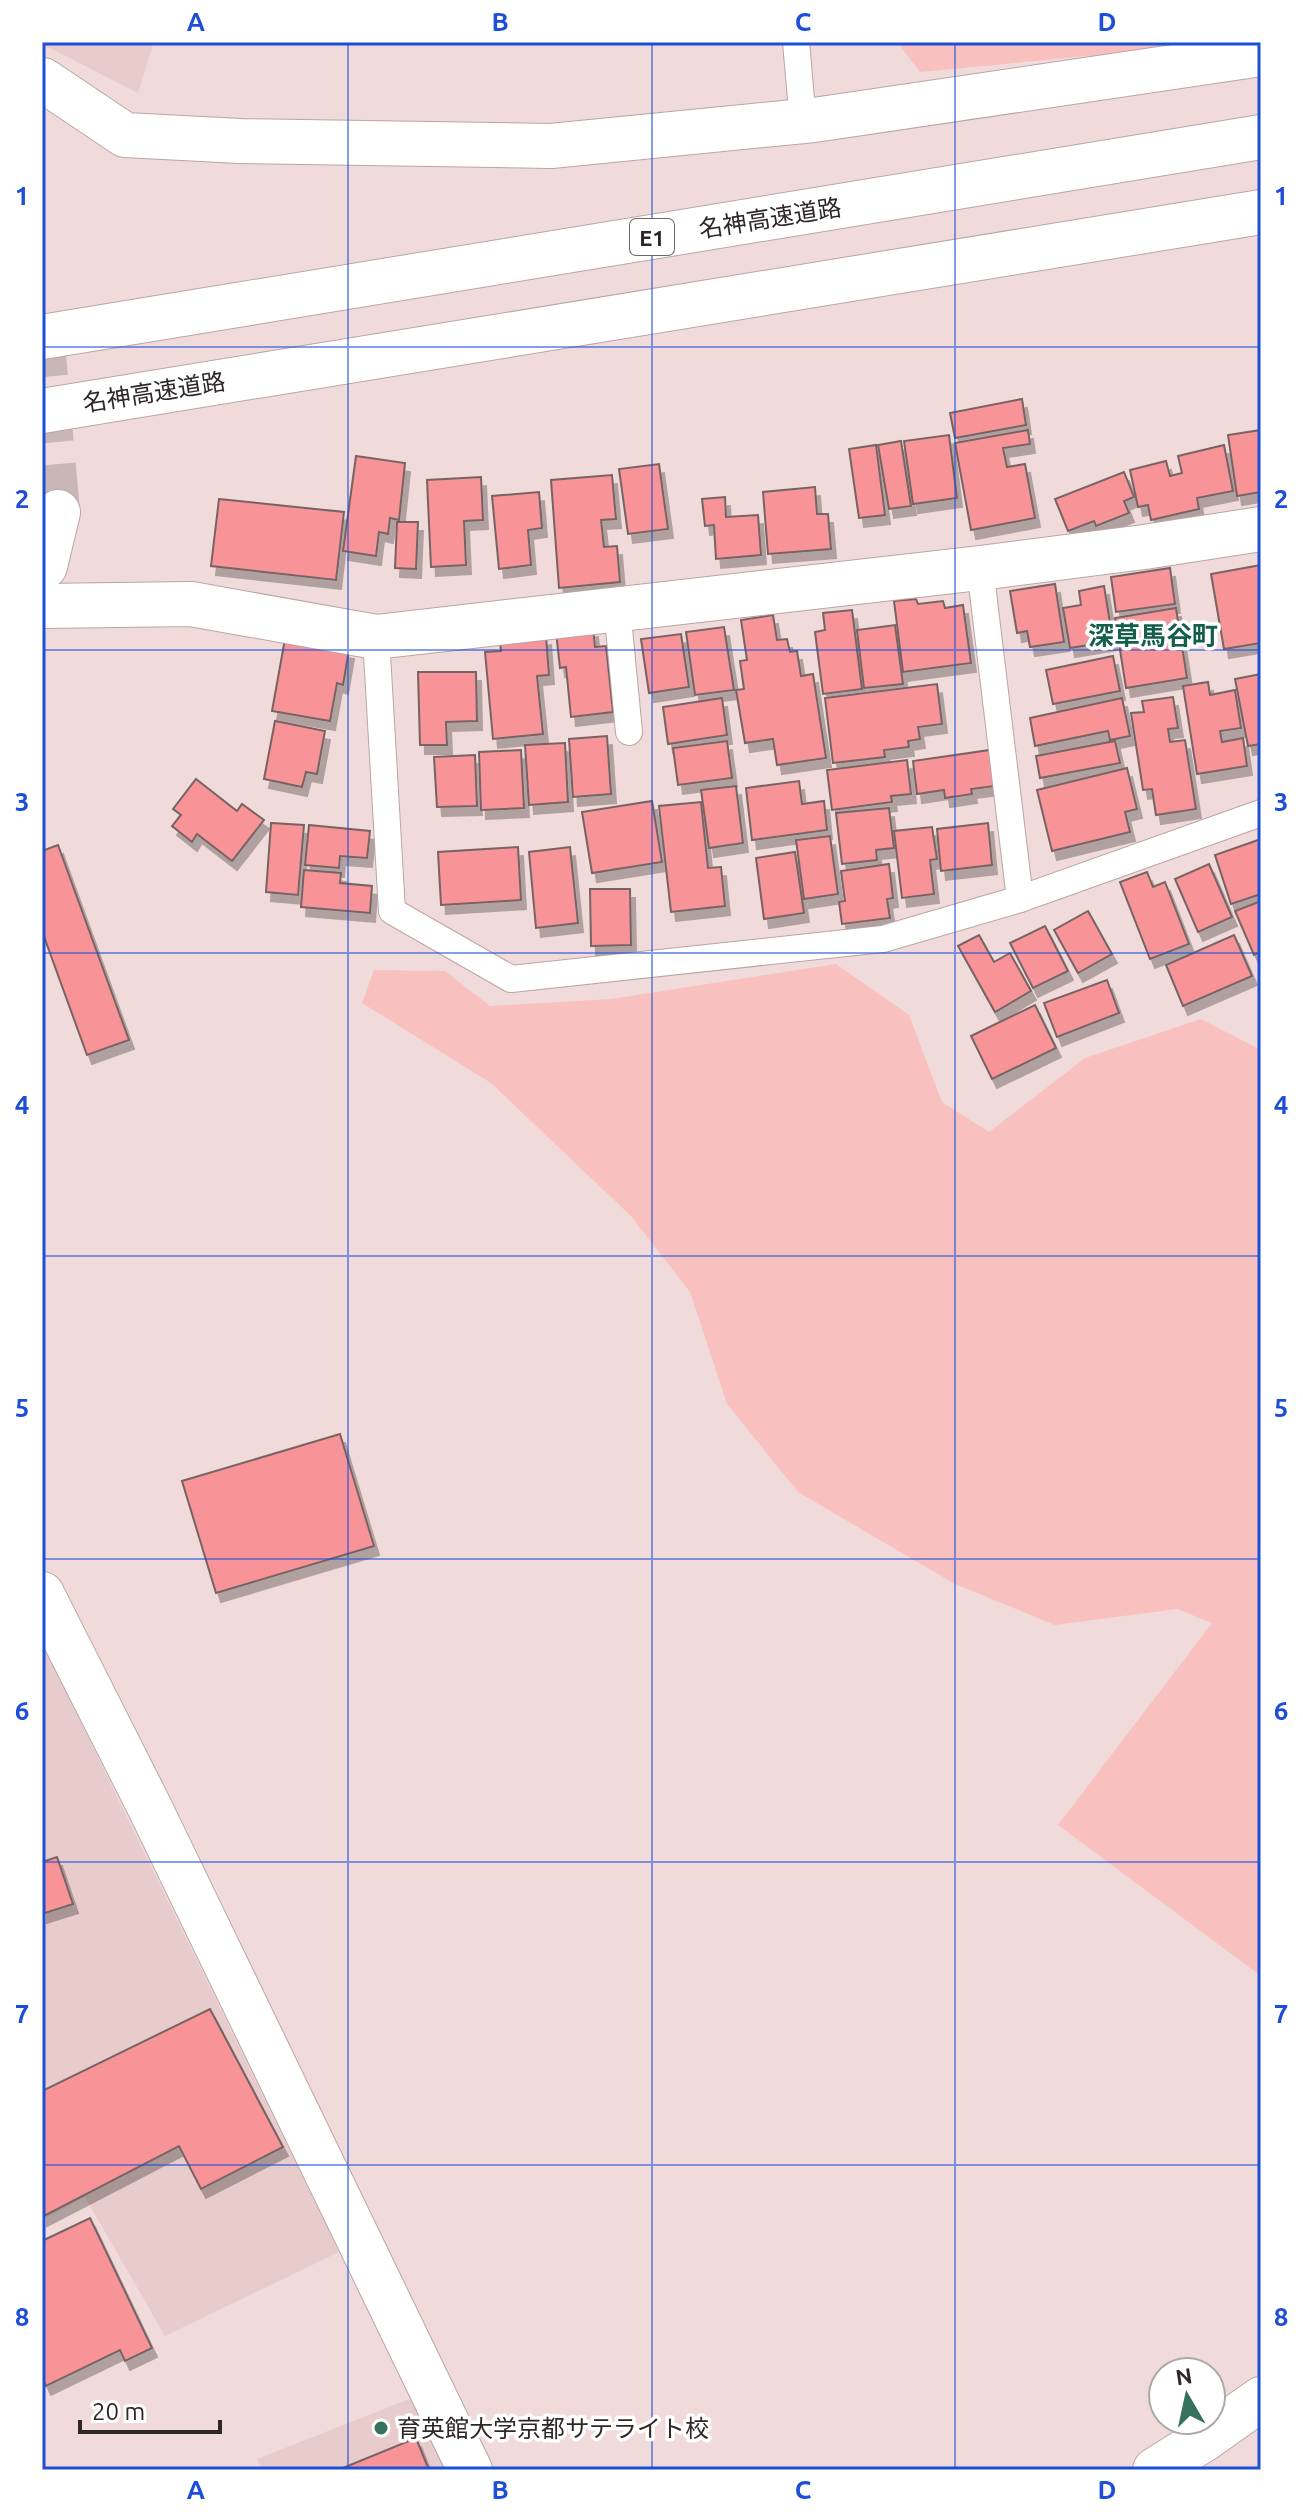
<svg xmlns="http://www.w3.org/2000/svg" width="1303" height="2512" font-family="Ubuntu,'Noto Sans JP',sans-serif">
<style>
.built{fill:#e8cbcb}
.green{fill:#f9c0c0}
.building{fill:#f89397;stroke:#776464;stroke-width:2;filter:url(#shadow)}
.lines{fill:none;stroke-linecap:round;stroke-linejoin:round}
.street-tunnel{stroke:#c9b6b6;stroke-width:44;stroke-dasharray:44 22;stroke-linecap:butt}
.lane-casing{stroke:#baa5a5;stroke-width:28}
.street-casing{stroke:#baa5a5;stroke-width:46}
.primary-casing{stroke:#baa5a5;stroke-width:46}
.highway-casing{stroke:#baa5a5;stroke-width:46}
.lane{stroke:#fff;stroke-width:26}
.street{stroke:#fff;stroke-width:44}
.primary{stroke:#fff;stroke-width:44}
.highway{stroke:#fff;stroke-width:44}
.grid{fill:none;stroke:#1d4ed8;stroke-width:2;stroke-opacity:0.55}
.poi-dot{fill:#35715c;stroke:#fff;stroke-width:3}
.labels{text-anchor:middle;dominant-baseline:central;stroke-width:7;stroke-linejoin:round;paint-order:stroke}
.shield{fill:#fff;stroke:#6d6868;stroke-width:2}
.shield-label{font-size:22px;font-weight:bold;fill:#2f2727}
.street-label{font-size:24px;fill:#2f2727;stroke:#fff}
.poi-label{font-size:24px;fill:#2f2727;stroke:#fff;text-anchor:start}
.neighbourhood-label{font-size:26px;font-weight:bold;fill:#145f49;stroke:#fff}
.neatline{fill:none;stroke:#1d4ed8;stroke-width:3}
.grid-label{font-size:26px;text-anchor:middle;font-weight:bold;fill:#1d4ed8}
</style>
<defs>
<filter id="shadow"><feDropShadow dx="5" dy="9" stdDeviation="0" flood-color="#0004"/></filter>
</defs>
<rect width="100%" height="100%" fill="#f0dada"/>
<!-- built -->
<g class="built">
<path d="M 42,42 L 161,42 L 153,44 L 138,93 L 42,44 Z"/>
<path d="M 42,1643 L 339,2252 L 165,2336 L 85,2197 L 42,2220 Z"/>
<path d="M 412,2398 L 447,2470 L 262,2470 L 257,2459 Z"/>
</g>
<!-- green -->
<g class="green">
<path d="M 897,42 L 1188,42 L 1130,52 L 920,72 Z"/>
<path d="M 836,964 L 909,1015 L 942,1102 L 989,1132 L 1085,1058 L 1201,1019 L 1261,1050 L 1261,1976 L 1058,1825 L 1212,1623 L 1177,1609 L 1055,1625 L 955,1584 L 798,1492 L 727,1404 L 690,1292 L 631,1216 L 491,1083 L 362,1003 L 374,970 L 445,971 L 490,1006 L 611,999 Z"/>
</g>
<!-- building -->
<g class="building">
<path d="M 1022,399 L 1026,425 L 955,438 L 950,413 Z"/>
<path d="M 1028,430 L 1030,444 L 1003,448 L 1007,467 L 1025,464 L 1035,518 L 971,530 L 955,443 Z"/>
<path d="M 1261,430 L 1261,492 L 1237,496 L 1228,435 Z"/>
<path d="M 949,435 L 957,498 L 913,504 L 904,441 Z"/>
<path d="M 901,441 L 911,506 L 889,509 L 878,445 Z"/>
<path d="M 876,445 L 885,515 L 859,518 L 849,449 Z"/>
<path d="M 1224,445 L 1233,491 L 1197,498 L 1199,509 L 1151,520 L 1148,505 L 1138,507 L 1130,470 L 1166,461 L 1170,476 L 1182,473 L 1178,456 Z"/>
<path d="M 356,456 L 405,463 L 399,520 L 390,518 L 388,534 L 379,532 L 376,556 L 343,551 Z"/>
<path d="M 659,464 L 668,529 L 628,534 L 619,469 Z"/>
<path d="M 1124,472 L 1134,497 L 1124,501 L 1129,513 L 1096,526 L 1094,521 L 1068,531 L 1055,499 Z"/>
<path d="M 612,475 L 616,519 L 601,520 L 604,547 L 617,546 L 620,582 L 559,588 L 551,480 Z"/>
<path d="M 481,477 L 483,520 L 464,521 L 466,565 L 431,567 L 427,480 Z"/>
<path d="M 815,487 L 817,514 L 828,514 L 831,549 L 768,554 L 763,492 Z"/>
<path d="M 539,492 L 542,528 L 528,530 L 531,565 L 499,569 L 492,496 Z"/>
<path d="M 725,497 L 726,517 L 758,515 L 761,555 L 716,559 L 714,525 L 705,526 L 702,499 Z"/>
<path d="M 219,499 L 344,512 L 336,580 L 211,566 Z"/>
<path d="M 397,522 L 418,522 L 416,569 L 395,568 Z"/>
<path d="M 1261,565 L 1261,643 L 1224,649 L 1211,574 Z"/>
<path d="M 1170,568 L 1175,604 L 1116,612 L 1111,577 Z"/>
<path d="M 1055,584 L 1064,642 L 1030,647 L 1027,631 L 1017,633 L 1010,591 Z"/>
<path d="M 1104,586 L 1113,641 L 1070,648 L 1063,608 L 1081,605 L 1079,591 Z"/>
<path d="M 916,599 L 918,604 L 943,601 L 945,608 L 963,605 L 971,663 L 903,672 L 894,601 Z"/>
<path d="M 1176,608 L 1187,678 L 1126,688 L 1115,618 Z"/>
<path d="M 852,610 L 862,689 L 823,694 L 815,632 L 825,630 L 823,613 Z"/>
<path d="M 773,615 L 777,640 L 787,639 L 790,652 L 797,651 L 801,676 L 813,674 L 826,758 L 777,765 L 773,739 L 745,743 L 736,690 L 744,689 L 740,661 L 747,660 L 741,620 Z"/>
<path d="M 895,625 L 903,684 L 864,688 L 857,630 Z"/>
<path d="M 724,627 L 734,690 L 695,695 L 686,632 Z"/>
<path d="M 593,628 L 595,647 L 606,646 L 613,712 L 571,717 L 566,667 L 560,668 L 556,632 Z"/>
<path d="M 681,634 L 689,687 L 649,693 L 641,639 Z"/>
<path d="M 546,636 L 549,675 L 537,676 L 543,734 L 493,739 L 485,652 L 501,651 L 500,641 Z"/>
<path d="M 285,639 L 349,650 L 343,685 L 337,683 L 330,721 L 272,711 Z"/>
<path d="M 1113,656 L 1120,691 L 1053,704 L 1046,670 Z"/>
<path d="M 418,672 L 476,672 L 477,721 L 446,722 L 447,745 L 420,745 Z"/>
<path d="M 1261,674 L 1261,744 L 1248,746 L 1235,679 Z"/>
<path d="M 1208,682 L 1210,695 L 1235,690 L 1241,728 L 1220,731 L 1222,742 L 1243,738 L 1247,766 L 1197,774 L 1183,686 Z"/>
<path d="M 937,684 L 942,724 L 918,727 L 920,739 L 908,741 L 909,747 L 884,750 L 885,757 L 833,763 L 825,698 Z"/>
<path d="M 1173,697 L 1178,728 L 1168,729 L 1170,742 L 1185,740 L 1196,809 L 1156,815 L 1152,789 L 1143,790 L 1131,713 L 1144,712 L 1142,701 Z"/>
<path d="M 722,698 L 727,735 L 668,744 L 663,707 Z"/>
<path d="M 1122,698 L 1130,736 L 1110,740 L 1108,731 L 1035,746 L 1030,718 Z"/>
<path d="M 275,721 L 325,731 L 317,774 L 306,772 L 302,787 L 264,779 Z"/>
<path d="M 607,736 L 611,794 L 573,797 L 569,739 Z"/>
<path d="M 727,741 L 732,778 L 678,785 L 673,748 Z"/>
<path d="M 1115,741 L 1120,763 L 1040,778 L 1036,756 Z"/>
<path d="M 565,743 L 568,802 L 529,805 L 525,745 Z"/>
<path d="M 521,750 L 524,808 L 481,810 L 479,752 Z"/>
<path d="M 990,750 L 995,786 L 971,789 L 972,794 L 945,798 L 944,790 L 917,794 L 913,761 Z"/>
<path d="M 475,755 L 477,806 L 437,807 L 434,757 Z"/>
<path d="M 907,760 L 911,794 L 891,796 L 892,802 L 832,810 L 827,770 Z"/>
<path d="M 1127,768 L 1137,809 L 1125,812 L 1130,832 L 1052,851 L 1037,790 Z"/>
<path d="M 196,779 L 237,811 L 242,804 L 264,820 L 232,861 L 197,834 L 192,842 L 172,826 L 181,815 L 173,809 Z"/>
<path d="M 799,781 L 802,804 L 824,801 L 827,830 L 752,840 L 746,788 Z"/>
<path d="M 736,786 L 743,843 L 709,848 L 701,790 Z"/>
<path d="M 652,801 L 662,862 L 592,873 L 582,812 Z"/>
<path d="M 701,802 L 708,868 L 721,867 L 725,906 L 671,912 L 659,806 Z"/>
<path d="M 889,808 L 894,848 L 876,850 L 877,860 L 842,864 L 836,813 Z"/>
<path d="M 271,823 L 304,825 L 298,895 L 266,892 Z"/>
<path d="M 988,823 L 992,865 L 941,871 L 937,829 Z"/>
<path d="M 309,825 L 370,831 L 367,858 L 340,856 L 339,868 L 305,865 Z"/>
<path d="M 932,827 L 937,859 L 930,860 L 934,894 L 902,898 L 894,831 Z"/>
<path d="M 830,836 L 838,894 L 804,899 L 796,840 Z"/>
<path d="M 1261,839 L 1261,894 L 1231,904 L 1215,855 Z"/>
<path d="M 58,845 L 129,1040 L 87,1055 L 42,931 L 42,851 Z"/>
<path d="M 518,847 L 521,900 L 441,905 L 438,852 Z"/>
<path d="M 570,847 L 578,923 L 536,928 L 529,852 Z"/>
<path d="M 795,852 L 804,913 L 764,919 L 756,858 Z"/>
<path d="M 889,864 L 893,898 L 887,899 L 890,918 L 842,924 L 839,902 L 845,901 L 841,871 Z"/>
<path d="M 1209,864 L 1232,917 L 1198,932 L 1175,879 Z"/>
<path d="M 304,870 L 341,873 L 340,883 L 372,886 L 370,913 L 301,907 Z"/>
<path d="M 1147,872 L 1153,887 L 1165,882 L 1189,944 L 1150,959 L 1120,882 Z"/>
<path d="M 590,889 L 630,889 L 631,945 L 591,946 Z"/>
<path d="M 1261,901 L 1261,952 L 1254,955 L 1235,911 Z"/>
<path d="M 1088,911 L 1112,954 L 1078,973 L 1054,930 Z"/>
<path d="M 1045,926 L 1068,971 L 1033,988 L 1010,943 Z"/>
<path d="M 979,935 L 994,962 L 1010,953 L 1031,991 L 995,1012 L 958,946 Z"/>
<path d="M 1234,935 L 1252,976 L 1183,1006 L 1166,965 Z"/>
<path d="M 1107,980 L 1119,1013 L 1057,1037 L 1044,1003 Z"/>
<path d="M 1035,1005 L 1056,1048 L 992,1079 L 971,1036 Z"/>
<path d="M 340,1434 L 374,1546 L 216,1593 L 182,1481 Z"/>
<path d="M 57,1857 L 73,1904 L 42,1914 L 42,1862 Z"/>
<path d="M 210,2009 L 283,2147 L 201,2189 L 179,2146 L 42,2217 L 42,2091 Z"/>
<path d="M 90,2218 L 152,2348 L 125,2361 L 120,2350 L 46,2386 L 42,2377 L 42,2241 Z"/>
<path d="M 416,2438 L 429,2470 L 338,2470 Z"/>
</g>
<g class="lines">
<!-- street-tunnel -->
<path class="street-tunnel" d="M 42,333 L 58,512"/>
<defs>
<g id="lane">
<path d="M 796,42 L 803,122"/>
<path d="M 980,568 L 1020,899"/>
<path d="M 617,608 L 629,732"/>
<path d="M 376,637 L 392,911 L 511,979 L 883,939 L 1020,899 L 1261,813"/>
</g>
<g id="street">
<path d="M 42,86 L 43,80 L 125,135 L 240,141 L 551,146 L 814,120 L 1261,54"/>
<path d="M 42,567 L 45,566 L 58,512"/>
<path d="M 42,606 L 191,604 L 376,637 L 980,568 L 1144,547 L 1261,529"/>
<path d="M 42,1594 L 150,1808 L 470,2470"/>
</g>
<path id="primary" d="M 1155,2470 L 1206,2438 L 1261,2399"/>
<g id="highway">
<path d="M 42,337 L 1261,137"/>
<path d="M 42,411 L 1261,212"/>
</g>
</defs>
<!-- lane casing -->
<use href="#lane" class="lane-casing"/>
<!-- street casing -->
<use href="#street" class="street-casing"/>
<!-- primary casing -->
<use href="#primary" class="primary-casing"/>
<!-- highway casing -->
<use href="#highway" class="highway-casing"/>
<!-- lane -->
<use href="#lane" class="lane"/>
<!-- street -->
<use href="#street" class="street"/>
<!-- primary -->
<use href="#primary" class="primary"/>
<!-- highway -->
<use href="#highway" class="highway"/>
</g>
<!-- grid -->
<path class="grid" d="M 348,42 L 348,2470M 652,42 L 652,2470M 955,42 L 955,2470M 42,347 L 1261,347M 42,650 L 1261,650M 42,953 L 1261,953M 42,1256 L 1261,1256M 42,1559 L 1261,1559M 42,1862 L 1261,1862M 42,2165 L 1261,2165"/>
<!-- markers -->
<circle class="poi-dot" cx="381" cy="2428" r="8"/>
<g class="labels">
<!-- shield labels -->
<rect class="shield" x="630" y="219" width="44" height="36" rx="6"/>
<g class="shield-label">
<text x="652" y="237">E1</text>
</g>
<!-- street labels -->
<g class="street-label">
<text transform="translate(770 218) rotate(-9)">名神高速道路</text>
<text transform="translate(154 392) rotate(-9)">名神高速道路</text>
</g>
<!-- poi labels -->
<g class="poi-label">
<text x="397" y="2428">育英館大学京都サテライト校</text>
</g>
<!-- neighbourhood labels -->
<g class="neighbourhood-label">
<text x="1153" y="635">深草馬谷町</text>
</g>
</g>
<!-- border -->
<rect width="1303" height="2512" fill="none" stroke="#ffffff" stroke-width="88"/>
<!-- north arrow -->
<g transform="translate(1187 2396) rotate(351)"><circle r="38" fill="#ffffff" stroke="#aca9a9" stroke-width="2"/>
<path d="M0-6L14 30L0 20L-14 30Z" fill="#35715c"/>
<text y="-12" font-size="22" font-weight="bold" text-anchor="middle" fill="#2f2727">N</text>
</g>
<!-- scale -->
<path d="M80 2420v12h140v-12" fill="none" stroke="#2f2727" stroke-width="4"/>
<text x="92" y="2420" font-size="24" fill="#2f2727" stroke="#ffffff" stroke-width="6" paint-order="stroke">20 m</text>
<rect x="44" y="44" width="1215" height="2424" class="neatline"/>
<g class="grid-label">
<text x="196" y="31">A</text>
<text x="500" y="31">B</text>
<text x="803" y="31">C</text>
<text x="1107" y="31">D</text>
<text x="22" y="205">1</text>
<text x="1281" y="205">1</text>
<text x="22" y="508">2</text>
<text x="1281" y="508">2</text>
<text x="22" y="811">3</text>
<text x="1281" y="811">3</text>
<text x="22" y="1114">4</text>
<text x="1281" y="1114">4</text>
<text x="22" y="1417">5</text>
<text x="1281" y="1417">5</text>
<text x="22" y="1720">6</text>
<text x="1281" y="1720">6</text>
<text x="22" y="2023">7</text>
<text x="1281" y="2023">7</text>
<text x="22" y="2326">8</text>
<text x="1281" y="2326">8</text>
<text x="196" y="2499">A</text>
<text x="500" y="2499">B</text>
<text x="803" y="2499">C</text>
<text x="1107" y="2499">D</text>
</g>
</svg>
